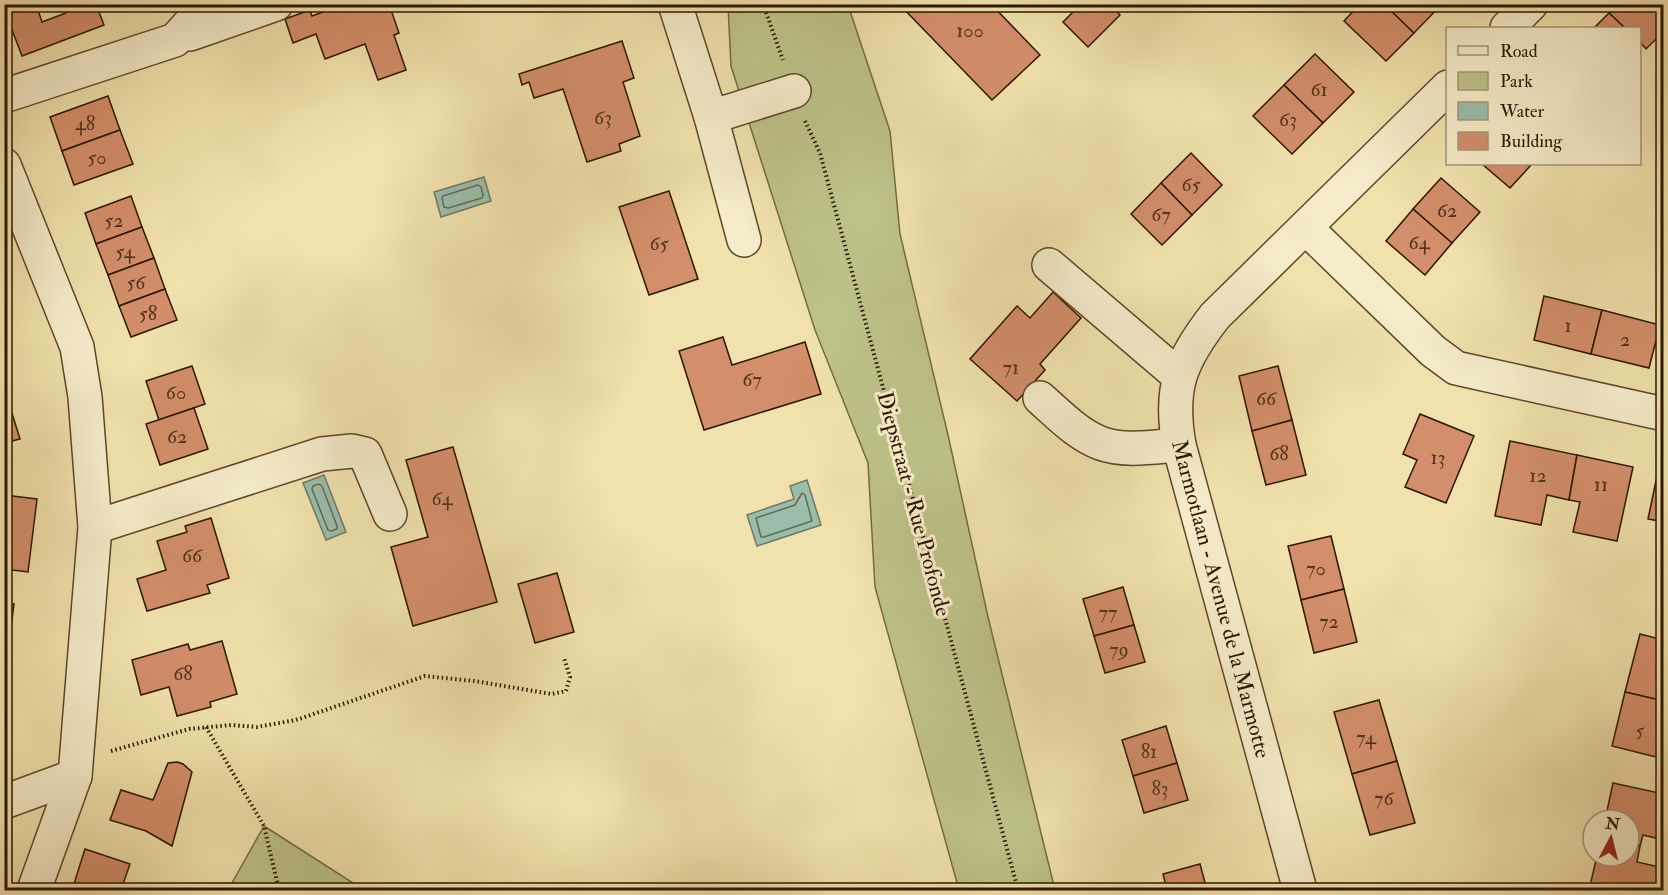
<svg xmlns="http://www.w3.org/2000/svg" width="1668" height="895" font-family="'IM FELL Double Pica',serif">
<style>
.green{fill:#bdc288;stroke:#746c44;stroke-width:1.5}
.water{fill:#9bbdab;stroke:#6e7a67;stroke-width:1.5}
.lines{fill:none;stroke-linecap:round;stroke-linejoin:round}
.shore{stroke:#636a56;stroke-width:1.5}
.building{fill:#d38e6b;stroke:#2b1600;stroke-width:1.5}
.minor-casing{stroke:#5c492b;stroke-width:36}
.path{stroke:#2b1600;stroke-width:4;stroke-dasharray:1.5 3;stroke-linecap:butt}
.minor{stroke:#f6ecca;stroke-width:33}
.labels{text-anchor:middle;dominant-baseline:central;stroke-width:6;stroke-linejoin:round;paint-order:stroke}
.number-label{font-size:20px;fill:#55341b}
.street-label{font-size:22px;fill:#2b1600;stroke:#f6ecca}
</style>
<rect width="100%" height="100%" fill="#f1e2ad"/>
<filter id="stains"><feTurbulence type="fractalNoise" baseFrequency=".00333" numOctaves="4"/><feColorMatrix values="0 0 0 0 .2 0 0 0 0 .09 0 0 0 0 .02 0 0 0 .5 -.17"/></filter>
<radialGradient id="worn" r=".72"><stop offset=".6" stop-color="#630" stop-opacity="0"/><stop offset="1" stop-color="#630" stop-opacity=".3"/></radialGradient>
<!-- green -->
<g class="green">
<path d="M 728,5 L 848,5 L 890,131 L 900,234 L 948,435 L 988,617 L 1055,890 L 959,890 L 875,587 L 868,463 L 815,330 L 731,66 Z"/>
<path d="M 264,826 L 364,890 L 228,890 Z"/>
</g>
<!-- water -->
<g class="water">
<path d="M 484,177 L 491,201 L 441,217 L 434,192 Z"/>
<path d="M 324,475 L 346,532 L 326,540 L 303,483 Z"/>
<path d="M 807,480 L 821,525 L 757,546 L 747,515 L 794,499 L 790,486 Z"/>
</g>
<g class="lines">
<!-- shore -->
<g class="shore">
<path d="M 478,185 L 481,187 L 483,195 L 482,198 L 448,208 L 444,207 L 442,198 L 443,196 Z"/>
<path d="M 319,484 L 322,486 L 337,526 L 337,529 L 331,531 L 328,530 L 312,489 L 313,486 Z"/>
<path d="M 802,493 L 805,495 L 812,521 L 764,537 L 761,537 L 756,518 L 795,505 Z"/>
</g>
</g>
<!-- building -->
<g class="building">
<path d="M 4,4 L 36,4 L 42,22 L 66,13 L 63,4 L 96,4 L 104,25 L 22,56 L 4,9 Z"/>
<path d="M 345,4 L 389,4 L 399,33 L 394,35 L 406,70 L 378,80 L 365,44 L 325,59 L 316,34 L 293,43 L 285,19 L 310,10 L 312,16 Z"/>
<path d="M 899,4 L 991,4 L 1040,55 L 992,100 Z"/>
<path d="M 1081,4 L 1110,4 L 1120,15 L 1088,47 L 1063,22 Z"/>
<path d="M 1360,4 L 1384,4 L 1414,33 L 1386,61 L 1344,21 Z"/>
<path d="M 1384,4 L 1440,4 L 1441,5 L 1414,33 Z"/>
<path d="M 1617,4 L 1659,4 L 1664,9 L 1664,31 L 1646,49 L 1640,42 L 1640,28 L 1625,28 L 1609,13 Z"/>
<path d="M 1609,13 L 1625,28 L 1594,28 Z"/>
<path d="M 622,41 L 634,78 L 623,82 L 640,136 L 619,144 L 621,151 L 587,162 L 563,89 L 534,98 L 529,82 L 522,85 L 519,74 Z"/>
<path d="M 1315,54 L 1354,92 L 1323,123 L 1284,85 Z"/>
<path d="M 1284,85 L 1323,123 L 1292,154 L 1253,116 Z"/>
<path d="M 108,96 L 120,130 L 62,151 L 50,117 Z"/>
<path d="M 120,130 L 133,164 L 74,185 L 62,151 Z"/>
<path d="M 1191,153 L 1222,185 L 1192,215 L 1161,183 Z"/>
<path d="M 1482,164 L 1532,164 L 1510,188 Z"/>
<path d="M 1441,178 L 1480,212 L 1452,243 L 1413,209 Z"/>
<path d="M 1161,183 L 1192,215 L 1162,245 L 1131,214 Z"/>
<path d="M 669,191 L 698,279 L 649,295 L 619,207 Z"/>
<path d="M 131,196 L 142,227 L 96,244 L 85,213 Z"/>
<path d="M 1413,209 L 1452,243 L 1425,275 L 1386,241 Z"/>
<path d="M 142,227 L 154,258 L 108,275 L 96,244 Z"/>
<path d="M 154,258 L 165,289 L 119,306 L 108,275 Z"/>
<path d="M 165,289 L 177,320 L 131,337 L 119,306 Z"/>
<path d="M 1053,292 L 1081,318 L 1040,364 L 1045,370 L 1017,401 L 970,359 L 1017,306 L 1030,318 Z"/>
<path d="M 1544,296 L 1602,310 L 1591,354 L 1534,340 Z"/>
<path d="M 1602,310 L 1660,325 L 1649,368 L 1591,354 Z"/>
<path d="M 723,337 L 732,365 L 805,342 L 821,394 L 704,430 L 679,351 Z"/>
<path d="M 192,366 L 205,404 L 159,420 L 146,381 Z"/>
<path d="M 1278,366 L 1292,420 L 1252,431 L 1239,376 Z"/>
<path d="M 6,394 L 20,439 L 4,443 L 4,395 Z"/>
<path d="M 194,408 L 208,449 L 160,465 L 146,424 Z"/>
<path d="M 1420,414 L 1474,436 L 1446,503 L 1405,487 L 1417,460 L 1403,454 Z"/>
<path d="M 1292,420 L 1306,475 L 1266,485 L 1252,431 Z"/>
<path d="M 1510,441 L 1577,455 L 1569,500 L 1547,495 L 1541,525 L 1495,516 Z"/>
<path d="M 453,447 L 497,602 L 413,626 L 391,547 L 428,537 L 406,460 Z"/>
<path d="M 1577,455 L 1633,467 L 1617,541 L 1573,532 L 1580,502 L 1569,500 Z"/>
<path d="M 1657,476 L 1664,477 L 1664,522 L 1648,519 Z"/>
<path d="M 4,495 L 37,499 L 28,572 L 4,569 Z"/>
<path d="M 211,518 L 229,578 L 207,585 L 210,593 L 147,611 L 137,579 L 166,570 L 157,541 L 187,532 L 185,526 Z"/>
<path d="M 1331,536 L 1344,589 L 1301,600 L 1288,546 Z"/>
<path d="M 557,573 L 574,632 L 535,643 L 518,584 Z"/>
<path d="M 1123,587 L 1134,625 L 1094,636 L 1083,599 Z"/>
<path d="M 1344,589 L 1357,642 L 1314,653 L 1301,600 Z"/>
<path d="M 4,603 L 14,604 L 5,675 L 4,675 Z"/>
<path d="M 1134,625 L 1145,662 L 1105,673 L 1094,636 Z"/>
<path d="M 1640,634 L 1664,640 L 1664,701 L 1625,692 Z"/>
<path d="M 222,641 L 237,694 L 210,702 L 211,707 L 177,716 L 169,687 L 141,695 L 132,660 L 188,644 L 190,650 Z"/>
<path d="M 1625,692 L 1664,701 L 1661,714 L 1664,714 L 1664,759 L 1612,746 Z"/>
<path d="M 1379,700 L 1397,761 L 1352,774 L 1334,712 Z"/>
<path d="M 1166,726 L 1177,763 L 1133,776 L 1122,740 Z"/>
<path d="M 1397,761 L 1415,823 L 1370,835 L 1352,774 Z"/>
<path d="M 177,762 L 183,764 L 192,772 L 172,846 L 146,831 L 110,820 L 121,790 L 153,800 L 168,763 Z"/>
<path d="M 1177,763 L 1188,800 L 1144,813 L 1133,776 Z"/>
<path d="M 1613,783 L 1664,794 L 1664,840 L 1643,835 L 1640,846 L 1629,843 L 1629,820 L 1605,820 Z"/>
<path d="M 1629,843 L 1640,846 L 1637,862 L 1664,868 L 1664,890 L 1589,890 L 1597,856 L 1629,856 Z"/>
<path d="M 85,849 L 130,864 L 121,890 L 72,890 Z"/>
<path d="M 1200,864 L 1207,890 L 1167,890 L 1163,874 Z"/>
</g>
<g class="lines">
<defs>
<g id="minor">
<path d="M 675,4 L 711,117 L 744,240"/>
<path d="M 1507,28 L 1531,4"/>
<path d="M 190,34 L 276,4"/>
<path d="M 4,96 L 175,40 L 203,9 L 214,4"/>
<path d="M 711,117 L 794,91"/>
<path d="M 4,165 L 77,347 L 85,397 L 95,527 L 75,776 L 34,890"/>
<path d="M 1306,228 L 1433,351 L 1456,368 L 1664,414"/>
<path d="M 1049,265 L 1179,376"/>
<path d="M 1040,398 C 1058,414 1077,434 1100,443 C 1124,452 1153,447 1179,445"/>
<path d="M 95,527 L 322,454 L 352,451 L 365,454 L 390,514"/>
<path d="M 4,802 L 75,776"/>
<path d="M 1300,890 L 1179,445 C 1169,388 1180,361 1215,316 L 1448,87"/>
</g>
</defs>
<!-- minor casing -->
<use href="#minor" class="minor-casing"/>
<!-- path -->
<g class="path">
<path d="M 763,4 L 783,60"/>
<path d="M 805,121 L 820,153 L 1018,890"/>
<path d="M 206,727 L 264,826 L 279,890"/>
<path d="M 111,751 L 189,729 L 231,725 L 257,727 L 296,720 L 425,676 L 474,681 L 552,694 L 566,691 L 570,677 L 564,658"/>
</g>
<!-- minor -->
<use href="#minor" class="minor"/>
</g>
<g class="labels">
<!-- number labels -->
<g class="number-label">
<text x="970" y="30">100</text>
<text x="1319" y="89">61</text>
<text x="603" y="117">63</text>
<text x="1288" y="119">63</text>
<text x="85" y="123">48</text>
<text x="97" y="157">50</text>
<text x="1191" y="184">65</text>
<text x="1447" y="210">62</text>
<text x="1161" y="214">67</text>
<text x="114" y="220">52</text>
<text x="1419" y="242">64</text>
<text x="659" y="243">65</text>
<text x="125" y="251">54</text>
<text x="136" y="282">56</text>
<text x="148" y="313">58</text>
<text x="1568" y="325">1</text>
<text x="1625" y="339">2</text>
<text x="1011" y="367">71</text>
<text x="752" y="379">67</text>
<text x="176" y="392">60</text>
<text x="1266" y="398">66</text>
<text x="177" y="436">62</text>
<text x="1279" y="453">68</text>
<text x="1438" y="457">13</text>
<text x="1538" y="475">12</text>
<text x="1601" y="484">11</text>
<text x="442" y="498">64</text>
<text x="192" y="555">66</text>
<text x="1316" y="568">70</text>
<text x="1108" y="612">77</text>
<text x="1329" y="621">72</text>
<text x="1119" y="649">79</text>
<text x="183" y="673">68</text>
<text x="1640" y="730">5</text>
<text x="1366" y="737">74</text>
<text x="1149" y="751">81</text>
<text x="1160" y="788">83</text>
<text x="1384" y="798">76</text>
</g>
<!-- street labels -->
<g class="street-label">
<text transform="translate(914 504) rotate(75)">Diepstraat - Rue Profonde</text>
<text transform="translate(1221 599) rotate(75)">Marmotlaan - Avenue de la Marmotte</text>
</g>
</g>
<!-- margin -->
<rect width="1668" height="895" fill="none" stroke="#f1e2ad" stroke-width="24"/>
<rect x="6" y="6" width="1656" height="883" fill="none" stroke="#2b1600" stroke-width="3"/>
<rect x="12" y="12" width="1644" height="871" fill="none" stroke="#2b1600" stroke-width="1.5"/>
<!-- legend -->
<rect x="1446" y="27" width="195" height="138" fill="#f6ecca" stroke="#a59679" stroke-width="1.5"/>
<rect x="1458" y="46" width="30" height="9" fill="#f6ecca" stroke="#a59679" stroke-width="1.5"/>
<text x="1500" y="57" font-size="18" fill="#2b1600">Road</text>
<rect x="1458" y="72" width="30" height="18" fill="#bdc288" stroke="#a59679" stroke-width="1.5"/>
<text x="1500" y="87" font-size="18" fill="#2b1600">Park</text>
<rect x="1458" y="102" width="30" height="18" fill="#9bbdab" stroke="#a59679" stroke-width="1.5"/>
<text x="1500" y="117" font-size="18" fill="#2b1600">Water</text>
<rect x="1458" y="132" width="30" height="18" fill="#d38e6b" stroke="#a59679" stroke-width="1.5"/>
<text x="1500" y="147" font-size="18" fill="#2b1600">Building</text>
<!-- north arrow -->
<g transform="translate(1611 838) rotate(7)"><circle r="28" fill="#f6ecca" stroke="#a59679" stroke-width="1.5"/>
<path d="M0-4.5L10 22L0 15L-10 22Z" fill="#8f2418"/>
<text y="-9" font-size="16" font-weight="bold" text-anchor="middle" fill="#2b1600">N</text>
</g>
<rect width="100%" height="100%" filter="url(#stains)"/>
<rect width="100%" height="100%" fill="url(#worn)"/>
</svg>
